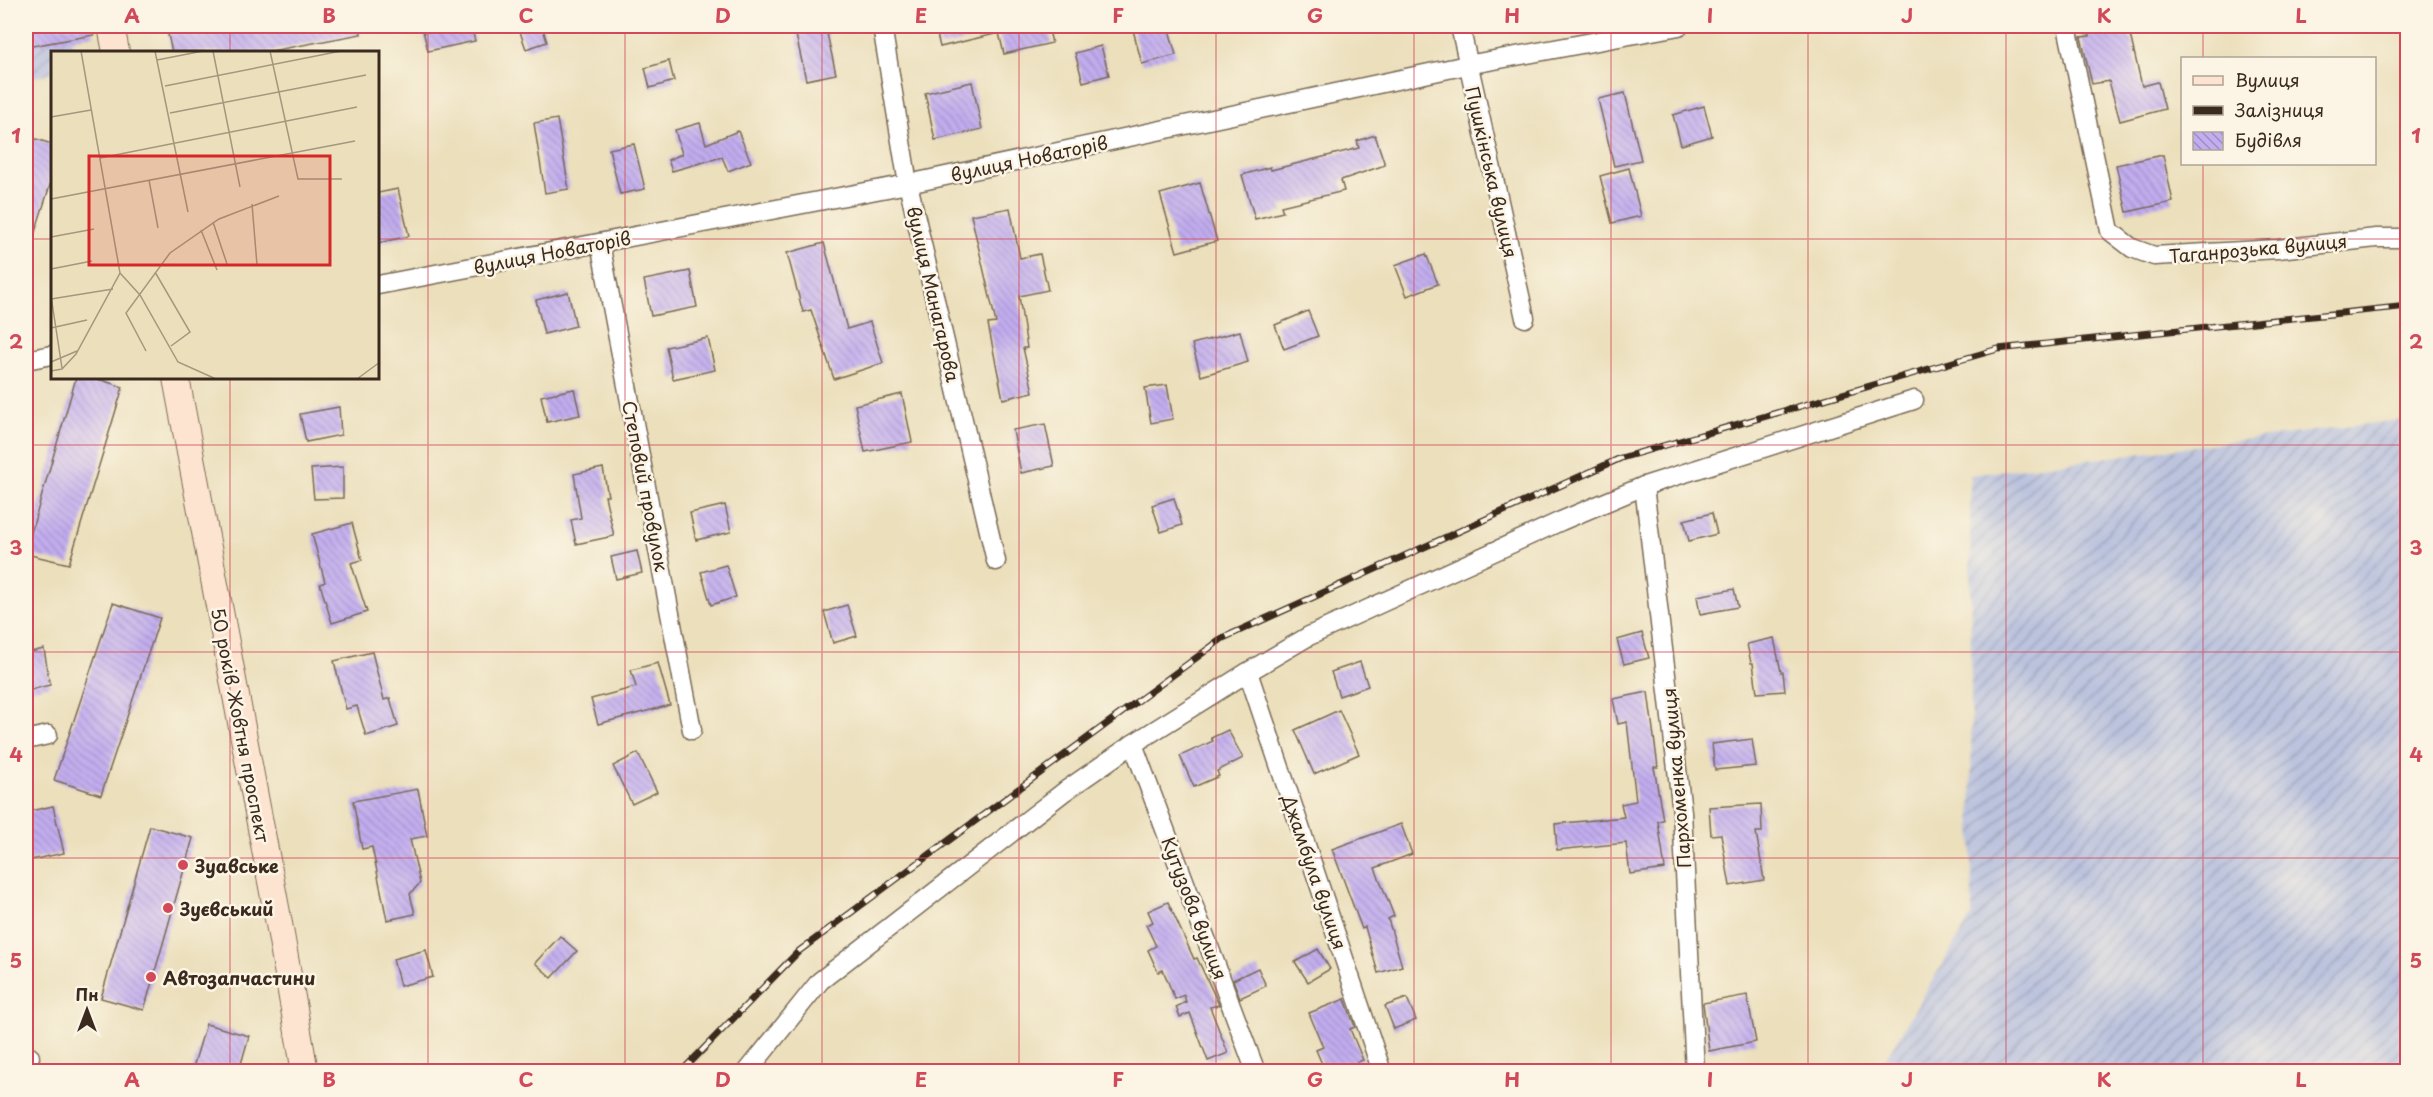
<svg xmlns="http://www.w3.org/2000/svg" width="2433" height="1097" font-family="'Playpen Sans',sans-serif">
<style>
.industrial{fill:url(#industrial-furrows)}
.building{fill:url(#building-back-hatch)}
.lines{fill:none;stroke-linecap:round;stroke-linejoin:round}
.street-casing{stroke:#796955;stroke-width:21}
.secondary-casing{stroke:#796955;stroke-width:28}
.street{stroke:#fff;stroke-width:18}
.secondary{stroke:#fde4d1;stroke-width:26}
.rail-casing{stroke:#3b2a1e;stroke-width:7}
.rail{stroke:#fcf5e5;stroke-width:4.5;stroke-dasharray:14;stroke-linecap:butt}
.grid{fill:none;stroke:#d1495b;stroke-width:1.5;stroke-opacity:0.55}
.poi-dot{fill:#d1495b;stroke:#fcf5e5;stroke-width:2}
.labels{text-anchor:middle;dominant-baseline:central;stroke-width:5;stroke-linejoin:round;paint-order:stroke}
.street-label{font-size:18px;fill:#3b2a1e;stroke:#fcf5e5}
.poi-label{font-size:18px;font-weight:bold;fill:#3b2a1e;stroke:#fcf5e5;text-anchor:start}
.inset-road{fill:none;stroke:#a5977d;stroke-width:1.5}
.view{fill:#d62828;fill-opacity:0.15;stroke:#d62828;stroke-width:3}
.inset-edge{fill:none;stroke:#3b2a1e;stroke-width:3}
.neatline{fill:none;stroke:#d1495b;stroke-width:2}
.grid-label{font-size:20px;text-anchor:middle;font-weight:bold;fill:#d1495b}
</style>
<defs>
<pattern id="industrial-furrows" width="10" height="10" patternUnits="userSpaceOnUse" patternTransform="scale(1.5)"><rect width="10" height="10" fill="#bbc3de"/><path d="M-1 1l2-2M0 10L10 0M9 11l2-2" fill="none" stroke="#999fb3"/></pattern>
<pattern id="building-back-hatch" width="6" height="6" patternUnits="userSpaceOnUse" patternTransform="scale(1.5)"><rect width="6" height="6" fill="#c2adf0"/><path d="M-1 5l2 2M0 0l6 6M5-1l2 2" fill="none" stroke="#9f8dc2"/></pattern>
</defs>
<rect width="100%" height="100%" fill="#fcf5e5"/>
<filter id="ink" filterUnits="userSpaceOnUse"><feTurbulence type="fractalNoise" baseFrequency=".0167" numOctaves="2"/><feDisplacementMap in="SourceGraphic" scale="12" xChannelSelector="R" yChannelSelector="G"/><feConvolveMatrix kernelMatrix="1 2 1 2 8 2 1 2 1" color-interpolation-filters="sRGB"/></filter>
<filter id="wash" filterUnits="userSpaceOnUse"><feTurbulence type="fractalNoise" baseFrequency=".008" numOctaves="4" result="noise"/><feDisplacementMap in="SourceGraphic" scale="24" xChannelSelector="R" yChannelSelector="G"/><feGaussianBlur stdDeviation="1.35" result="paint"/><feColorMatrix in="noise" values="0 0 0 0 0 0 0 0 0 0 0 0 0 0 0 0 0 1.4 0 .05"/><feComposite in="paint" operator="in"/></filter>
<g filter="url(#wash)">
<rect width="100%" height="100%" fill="#ebdfbc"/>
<!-- industrial -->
<g class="industrial">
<path d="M 26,26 L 69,26 L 74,52 L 52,52 L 52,73 L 26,79 Z"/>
<path d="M 2407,419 L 2407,1071 L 1878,1071 L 1972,915 L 1970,475 Z"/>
</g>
<g id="blocks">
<!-- building -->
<g class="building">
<path d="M 26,26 L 93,26 L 94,35 L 26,47 Z"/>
<path d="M 166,26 L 360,26 L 361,34 L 266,52 L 172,52 Z"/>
<path d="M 422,26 L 471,26 L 475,41 L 428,51 Z"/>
<path d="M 518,26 L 542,26 L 547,42 L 526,49 Z"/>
<path d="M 935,26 L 1048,26 L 1052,43 L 1004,54 L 999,33 L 940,47 Z"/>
<path d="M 1153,26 L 1168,26 L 1176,55 L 1142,64 L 1133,30 Z"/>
<path d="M 2088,26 L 2128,26 L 2142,86 L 2158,82 L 2165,109 L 2120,121 L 2109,81 L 2092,84 L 2081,37 L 2090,36 Z"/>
<path d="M 826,29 L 836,74 L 806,80 L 796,35 Z"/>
<path d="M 1101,46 L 1109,75 L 1083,82 L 1075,53 Z"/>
<path d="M 669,61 L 674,81 L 650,88 L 645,68 Z"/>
<path d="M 972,82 L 982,129 L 935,140 L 925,93 Z"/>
<path d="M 1625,93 L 1641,160 L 1614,166 L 1598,99 Z"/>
<path d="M 1704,106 L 1712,136 L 1681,145 L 1673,115 Z"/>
<path d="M 557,119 L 569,189 L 545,193 L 534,123 Z"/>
<path d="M 700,123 L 706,144 L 738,131 L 751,162 L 728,171 L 722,157 L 672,171 L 668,160 L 682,154 L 675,130 Z"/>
<path d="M 1375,135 L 1385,165 L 1341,180 L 1344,191 L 1281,206 L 1283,212 L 1255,219 L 1242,175 L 1270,167 L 1271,170 L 1359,148 L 1357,141 Z"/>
<path d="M 26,136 L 52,144 L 52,179 L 29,251 L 26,250 Z"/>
<path d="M 634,144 L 645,189 L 620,194 L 609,149 Z"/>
<path d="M 2163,155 L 2173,202 L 2127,212 L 2116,165 Z"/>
<path d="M 1629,168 L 1641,216 L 1612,223 L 1600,176 Z"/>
<path d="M 1200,183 L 1217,241 L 1177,252 L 1160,194 Z"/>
<path d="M 398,189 L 409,236 L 378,243 L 378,193 Z"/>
<path d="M 1010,208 L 1020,258 L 1040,254 L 1048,290 L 1019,296 L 1027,348 L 1023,348 L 1033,392 L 1003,399 L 988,324 L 996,323 L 971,215 Z"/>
<path d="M 824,243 L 847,329 L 870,322 L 883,363 L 834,379 L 811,310 L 803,312 L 787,253 Z"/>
<path d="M 1426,254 L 1438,284 L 1407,296 L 1395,265 Z"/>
<path d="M 690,271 L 697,307 L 651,316 L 644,280 Z"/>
<path d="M 568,292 L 576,326 L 544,334 L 536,300 Z"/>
<path d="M 1308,311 L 1318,336 L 1284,349 L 1275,325 Z"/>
<path d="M 1240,331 L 1248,362 L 1201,376 L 1192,344 Z"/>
<path d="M 708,338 L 715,370 L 673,379 L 666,347 Z"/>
<path d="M 76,378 L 95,378 L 123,387 L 69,564 L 26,554 L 26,550 Z"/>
<path d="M 1167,385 L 1173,419 L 1151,423 L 1145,388 Z"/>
<path d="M 574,389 L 580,415 L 547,422 L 541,396 Z"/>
<path d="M 902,394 L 912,442 L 865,452 L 855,405 Z"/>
<path d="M 339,407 L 341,435 L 306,442 L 300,414 Z"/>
<path d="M 1045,424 L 1054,466 L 1021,473 L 1013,430 Z"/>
<path d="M 343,467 L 343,498 L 314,499 L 311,469 Z"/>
<path d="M 603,468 L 608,496 L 605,496 L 614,536 L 576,544 L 571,520 L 581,518 L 574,474 Z"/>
<path d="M 1174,498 L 1182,525 L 1161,532 L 1152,505 Z"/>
<path d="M 725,505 L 731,532 L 696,540 L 690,513 Z"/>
<path d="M 1712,513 L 1717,534 L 1689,541 L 1684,520 Z"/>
<path d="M 352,523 L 362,560 L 351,563 L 367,612 L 332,623 L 320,584 L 325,582 L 312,534 Z"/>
<path d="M 637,551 L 642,573 L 616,579 L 611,557 Z"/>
<path d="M 726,565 L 736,597 L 711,605 L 701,572 Z"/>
<path d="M 1734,589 L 1738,607 L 1700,614 L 1697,596 Z"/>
<path d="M 113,603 L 160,618 L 101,795 L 54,780 Z"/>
<path d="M 847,605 L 857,636 L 833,643 L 824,612 Z"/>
<path d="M 1642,633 L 1649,658 L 1624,664 L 1617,640 Z"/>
<path d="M 1774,638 L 1781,672 L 1783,672 L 1785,691 L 1757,693 L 1753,663 L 1751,663 L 1747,644 Z"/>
<path d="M 44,649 L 50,685 L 26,691 L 26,653 Z"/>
<path d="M 372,652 L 384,700 L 390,698 L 398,726 L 366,736 L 357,706 L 346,709 L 334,661 Z"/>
<path d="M 1360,662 L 1368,686 L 1339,696 L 1331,672 Z"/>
<path d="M 658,663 L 670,705 L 598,724 L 591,699 L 636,687 L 631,670 Z"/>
<path d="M 1648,692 L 1658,767 L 1654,767 L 1663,820 L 1658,821 L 1665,869 L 1630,874 L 1626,843 L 1557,850 L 1555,824 L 1624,817 L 1621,804 L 1636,801 L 1627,722 L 1618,724 L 1613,699 Z"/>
<path d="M 1339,710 L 1359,754 L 1314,774 L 1295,730 Z"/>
<path d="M 1228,730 L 1243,758 L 1217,771 L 1219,776 L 1194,787 L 1180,756 L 1213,741 L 1211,738 Z"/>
<path d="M 1752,739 L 1756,766 L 1715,770 L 1712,744 Z"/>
<path d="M 638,753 L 657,792 L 632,804 L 613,766 Z"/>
<path d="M 418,789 L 427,836 L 410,839 L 420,883 L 410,894 L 415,914 L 387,920 L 372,847 L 362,849 L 353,801 Z"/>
<path d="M 1761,804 L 1762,832 L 1756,832 L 1764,880 L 1730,886 L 1721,834 L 1711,835 L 1709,807 Z"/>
<path d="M 53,806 L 64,853 L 26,861 L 26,812 Z"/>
<path d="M 1401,824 L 1412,854 L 1375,868 L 1394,916 L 1388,919 L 1402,966 L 1378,973 L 1365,927 L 1362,929 L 1332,849 Z"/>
<path d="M 150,826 L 193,838 L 144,1010 L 101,998 Z"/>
<path d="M 1168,902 L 1194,959 L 1197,958 L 1219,1005 L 1210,1007 L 1228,1053 L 1208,1061 L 1190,1013 L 1180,1017 L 1176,1007 L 1186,1002 L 1184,995 L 1175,999 L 1163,970 L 1158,972 L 1148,950 L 1156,946 L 1146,925 L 1153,922 L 1148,911 Z"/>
<path d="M 560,936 L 577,951 L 552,978 L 535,963 Z"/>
<path d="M 1318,949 L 1330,969 L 1308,982 L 1295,962 Z"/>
<path d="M 426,950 L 433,977 L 400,986 L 393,959 Z"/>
<path d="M 1258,968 L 1266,986 L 1240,998 L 1233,980 Z"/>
<path d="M 1747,995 L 1756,1042 L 1709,1051 L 1703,1003 Z"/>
<path d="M 1407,998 L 1416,1020 L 1394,1029 L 1385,1006 Z"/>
<path d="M 1345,999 L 1355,1027 L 1350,1029 L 1363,1060 L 1357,1062 L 1360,1071 L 1325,1071 L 1316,1050 L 1323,1047 L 1309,1013 Z"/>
<path d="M 206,1024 L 249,1036 L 239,1071 L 192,1071 Z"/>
</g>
</g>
</g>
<g filter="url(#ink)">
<use href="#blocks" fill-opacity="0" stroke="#796955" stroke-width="1.5"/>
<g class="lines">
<defs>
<g id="street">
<path d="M 882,26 L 908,184 L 996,561"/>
<path d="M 1460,26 L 1525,318"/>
<path d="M 2067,26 L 2110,231 L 2132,248 L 2154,256 L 2278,249 L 2376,238 L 2408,238"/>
<path d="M 600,243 L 692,730"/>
<path d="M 378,285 L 908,184 L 1467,65 L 1679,26"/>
<path d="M 26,360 L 52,355"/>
<path d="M 1644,486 L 1682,812 L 1695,1072"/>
<path d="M 1248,672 L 1382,1072"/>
<path d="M 26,740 L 48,735"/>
<path d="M 1133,744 L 1256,1072"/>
<path d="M 26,1058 L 30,1057"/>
<path d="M 747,1072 L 820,981 L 1065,791 L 1133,744 L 1248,672 L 1309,636 L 1561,521 L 1644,486 L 1914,400"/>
</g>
<g id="secondary">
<path d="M 111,26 L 116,52"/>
<path d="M 176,378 L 280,929 L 305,1072"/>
</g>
</defs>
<!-- street casing -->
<use href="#street" class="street-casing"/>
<!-- secondary casing -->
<use href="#secondary" class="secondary-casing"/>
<!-- street -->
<use href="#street" class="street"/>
<!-- secondary -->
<use href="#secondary" class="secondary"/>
<defs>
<path id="rail" d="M 681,1072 L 799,951 L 1223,638 L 1621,458 L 1998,349 L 2408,306"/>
</defs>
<!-- rail casing -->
<use href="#rail" class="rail-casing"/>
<!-- rail -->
<use href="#rail" class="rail"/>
</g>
</g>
<!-- grid -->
<path class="grid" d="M 230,26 L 230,52M 428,26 L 428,1072M 625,26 L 625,1072M 822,26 L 822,1072M 1019,26 L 1019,1072M 1216,26 L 1216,1072M 1414,26 L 1414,1072M 1611,26 L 1611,1072M 1808,26 L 1808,1072M 2006,26 L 2006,1072M 2203,26 L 2203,58M 2203,164 L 2203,1072M 26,239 L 52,239M 378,239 L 2408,239M 230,378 L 230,1072M 26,445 L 2408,445M 26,652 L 2408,652M 26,858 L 2408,858"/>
<!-- markers -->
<g class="poi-dot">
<circle cx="183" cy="865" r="6"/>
<circle cx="168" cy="908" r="6"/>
<circle cx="151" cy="977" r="6"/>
</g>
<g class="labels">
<!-- street labels -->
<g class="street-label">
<text transform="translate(1029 158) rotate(-12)">вулиця Новаторів</text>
<text transform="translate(1492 172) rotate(77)">Пушкінська вулиця</text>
<text transform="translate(2258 248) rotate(-5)">Таганрозька вулиця</text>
<text transform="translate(552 252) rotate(-11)">вулиця Новаторів</text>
<text transform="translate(934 294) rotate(77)">вулиця Манагарова</text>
<text transform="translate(646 486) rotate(79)">Степовий провулок</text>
<text transform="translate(241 725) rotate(79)">50 років Жовтня проспект</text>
<text transform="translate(1676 778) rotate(-95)">Пархоменка вулиця</text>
<text transform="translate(1315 872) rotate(71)">Джамбула вулиця</text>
<text transform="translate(1195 908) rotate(69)">Кутузова вулиця</text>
</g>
<!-- poi labels -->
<g class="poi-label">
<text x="195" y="865">Зуавське</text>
<text x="180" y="908">Зуєвський</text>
<text x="163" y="977">Автозапчастини</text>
</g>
</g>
<!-- overview -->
<g transform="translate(51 51)">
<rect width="328" height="328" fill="#ebdfbc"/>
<path class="inset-road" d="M 104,0 L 137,161M 162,0 L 189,136M 219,0 L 247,128 L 291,128M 106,9 L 152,0M 114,35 L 290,0M 119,62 L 315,24M 0,66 L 40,59M 49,107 L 306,56M 98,129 L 107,177M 0,148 L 304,90M 201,153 L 206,214M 162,171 L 176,213M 150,179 L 166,219M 0,186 L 43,178M 0,218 L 41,210M 104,221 L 139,281 L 120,295M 69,222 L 89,244 L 127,311 L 165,328M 0,245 L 11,317M 0,248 L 62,238M 0,277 L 36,269M 95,300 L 75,262 L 119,202 L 168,168 L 228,145M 0,311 L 26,300M 0,320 L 11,318 L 25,303 L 69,222 L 30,0M 306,328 L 329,311"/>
<path class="view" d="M 38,105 L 279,105 L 279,214 L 38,214 Z"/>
<rect width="328" height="328" class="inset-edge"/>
</g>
<!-- margin -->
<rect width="2433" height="1097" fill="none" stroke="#fcf5e5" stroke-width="66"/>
<!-- legend -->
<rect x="2181" y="57" width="195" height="108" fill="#fcf5e5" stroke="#afa495" stroke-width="1.5"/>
<rect x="2193" y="76" width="30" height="9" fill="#fde4d1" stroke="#afa495" stroke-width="1.5"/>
<text x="2235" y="87" font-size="18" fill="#3b2a1e">Вулиця</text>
<rect x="2193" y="106" width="30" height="9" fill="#3b2a1e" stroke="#afa495" stroke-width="1.5"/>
<text x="2235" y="117" font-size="18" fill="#3b2a1e">Залізниця</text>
<rect x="2193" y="132" width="30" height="18" fill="url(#building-back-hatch)" stroke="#afa495" stroke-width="1.5"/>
<text x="2235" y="147" font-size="18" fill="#3b2a1e">Будівля</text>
<!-- north arrow -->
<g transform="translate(87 1010)" stroke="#fcf5e5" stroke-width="4.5" paint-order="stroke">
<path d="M0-4.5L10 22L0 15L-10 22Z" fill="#3b2a1e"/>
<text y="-9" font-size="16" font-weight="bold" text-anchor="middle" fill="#3b2a1e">Пн</text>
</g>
<rect x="33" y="33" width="2367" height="1031" class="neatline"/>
<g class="grid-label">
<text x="132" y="23">A</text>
<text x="329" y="23">B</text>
<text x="526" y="23">C</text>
<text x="723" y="23">D</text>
<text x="921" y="23">E</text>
<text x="1118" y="23">F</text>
<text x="1315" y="23">G</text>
<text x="1512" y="23">H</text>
<text x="1710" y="23">I</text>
<text x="1907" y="23">J</text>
<text x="2104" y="23">K</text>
<text x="2301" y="23">L</text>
<text x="16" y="143">1</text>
<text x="2416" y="143">1</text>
<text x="16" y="349">2</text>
<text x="2416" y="349">2</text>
<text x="16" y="555">3</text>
<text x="2416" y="555">3</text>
<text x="16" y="762">4</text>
<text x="2416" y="762">4</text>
<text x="16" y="968">5</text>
<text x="2416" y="968">5</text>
<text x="132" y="1087">A</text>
<text x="329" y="1087">B</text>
<text x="526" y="1087">C</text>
<text x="723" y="1087">D</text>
<text x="921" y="1087">E</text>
<text x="1118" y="1087">F</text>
<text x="1315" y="1087">G</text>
<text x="1512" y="1087">H</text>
<text x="1710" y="1087">I</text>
<text x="1907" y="1087">J</text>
<text x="2104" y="1087">K</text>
<text x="2301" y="1087">L</text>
</g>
</svg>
